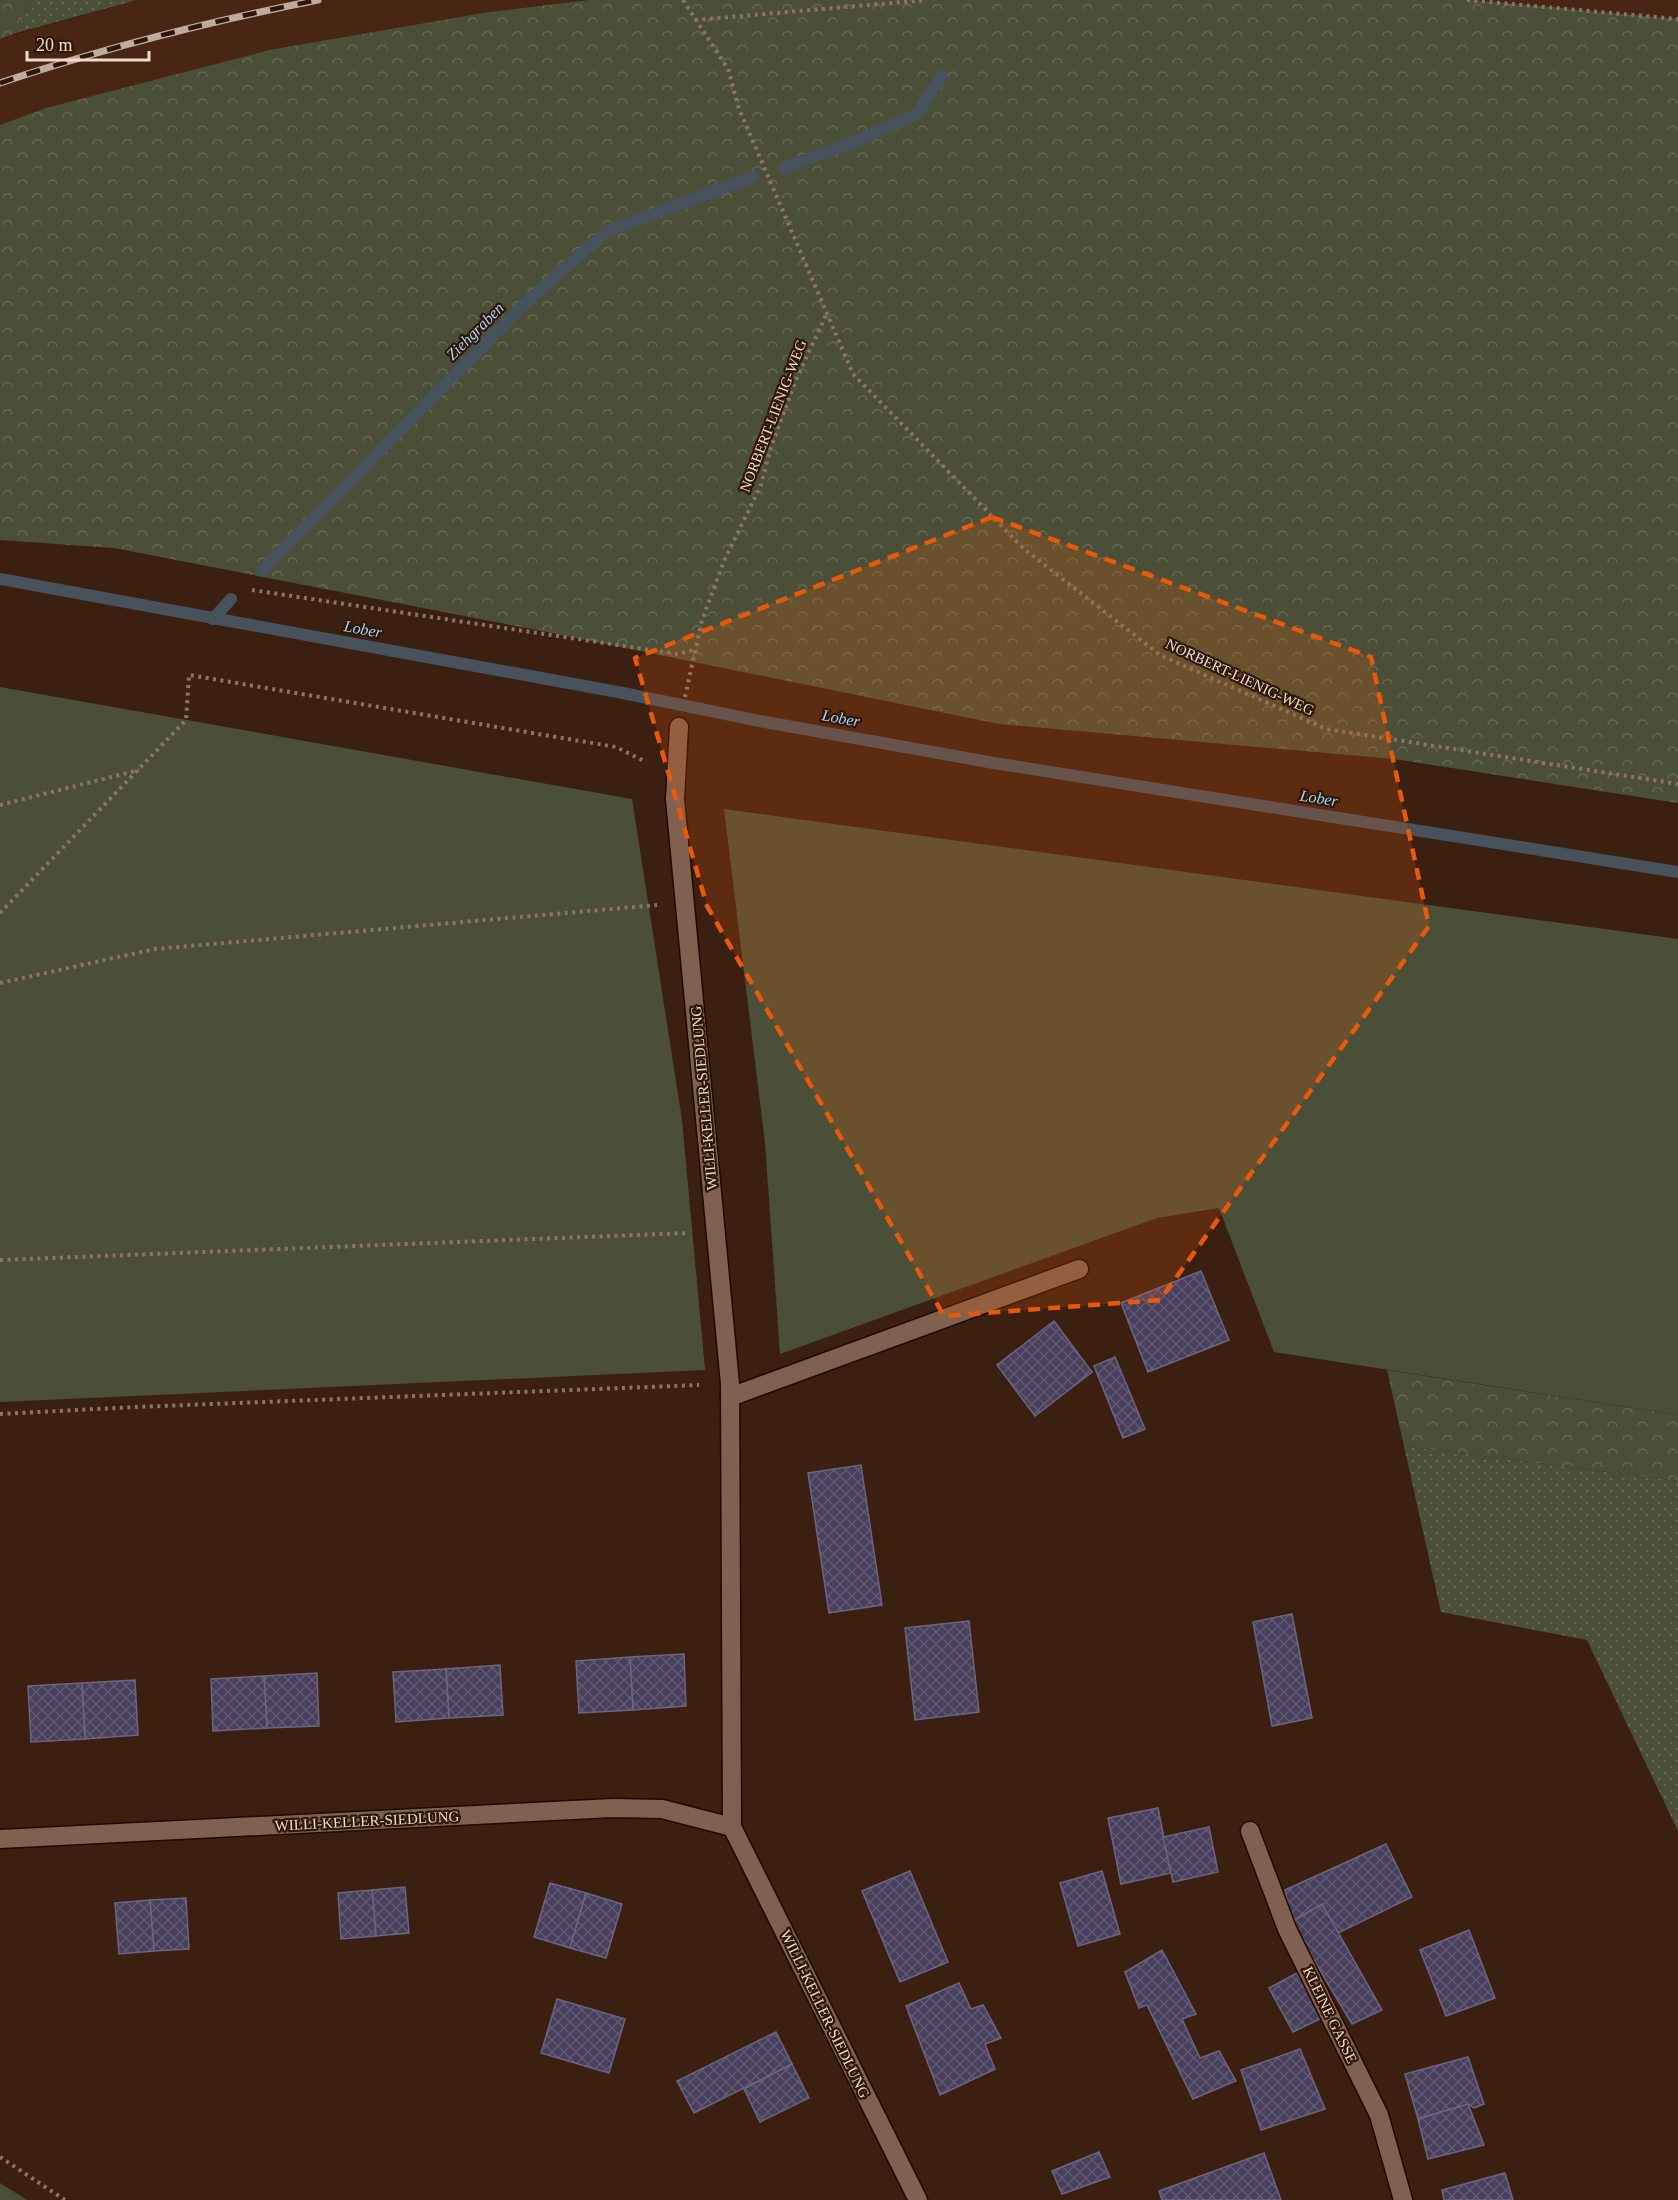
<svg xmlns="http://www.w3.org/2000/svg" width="1678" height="2200" font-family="'Times New Roman',serif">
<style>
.built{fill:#482613}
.grass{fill:url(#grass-dots)}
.forest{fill:url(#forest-crowns)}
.garden{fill:#4c4f37}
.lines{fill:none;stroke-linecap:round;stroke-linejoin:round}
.stream{stroke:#47525c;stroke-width:12}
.building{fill:url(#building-cross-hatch);stroke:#6d6483;stroke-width:1.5}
.lane-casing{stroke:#210800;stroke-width:21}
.street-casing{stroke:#210800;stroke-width:21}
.path{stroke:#8b7467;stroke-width:4;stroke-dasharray:3 4.5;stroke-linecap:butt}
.lane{stroke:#80604f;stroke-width:18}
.street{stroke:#80604f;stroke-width:18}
.rail-casing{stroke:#bfaa9e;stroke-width:7}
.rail{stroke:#301607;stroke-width:4.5;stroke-dasharray:14;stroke-linecap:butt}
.marked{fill:#e8590c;fill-opacity:0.2;stroke:#e8590c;stroke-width:4.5;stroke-dasharray:12 8;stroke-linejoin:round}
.labels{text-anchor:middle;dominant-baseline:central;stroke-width:4.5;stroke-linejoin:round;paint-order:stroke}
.street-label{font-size:15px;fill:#eddad0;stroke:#301607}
.water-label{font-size:16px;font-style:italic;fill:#a2d4fa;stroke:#301607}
</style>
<defs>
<pattern id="grass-dots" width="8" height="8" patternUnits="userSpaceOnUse" patternTransform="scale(1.5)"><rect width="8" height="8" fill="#4c4f37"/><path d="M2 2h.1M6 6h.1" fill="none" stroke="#666853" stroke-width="1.8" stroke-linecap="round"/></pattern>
<pattern id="forest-crowns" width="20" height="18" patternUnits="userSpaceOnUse" patternTransform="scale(1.5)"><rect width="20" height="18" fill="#4c4f37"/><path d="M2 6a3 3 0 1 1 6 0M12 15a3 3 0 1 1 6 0" fill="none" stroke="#666853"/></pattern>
<pattern id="building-cross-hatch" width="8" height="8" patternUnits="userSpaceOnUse" patternTransform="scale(1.5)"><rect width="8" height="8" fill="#473f5b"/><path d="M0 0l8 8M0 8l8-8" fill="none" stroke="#625a72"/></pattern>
</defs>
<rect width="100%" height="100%" fill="#3b2011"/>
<!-- built -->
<g class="built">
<path d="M 137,0 L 589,0 L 489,12 L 269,50 L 47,108 L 0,125 L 0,39 Z"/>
<path d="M 1475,0 L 1678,0 L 1678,19 L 1508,2 Z"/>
</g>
<!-- grass -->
<g class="grass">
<path d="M 30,0 L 137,0 L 16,33 Z"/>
<path d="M 1404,1446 L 1678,1481 L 1678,1831 L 1587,1640 L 1441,1612 Z"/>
</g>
<!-- forest -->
<g class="forest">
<path d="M 0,0 L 30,0 L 16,33 L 0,39 Z"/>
<path d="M 589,0 L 1475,0 L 1678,19 L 1678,803 L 1394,759 L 999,724 L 547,632 L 114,548 L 0,540 L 0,125 L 46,108 L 269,50 L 489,12 Z"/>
<path d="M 1387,1370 L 1678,1415 L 1678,1481 L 1404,1446 Z"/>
</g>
<!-- garden -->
<g class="garden">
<path d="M 0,687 L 632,799 L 682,1120 L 705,1370 L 0,1402 Z"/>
<path d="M 724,809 L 1678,939 L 1678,1415 L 1274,1352 L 1219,1208 L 1157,1218 L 780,1354 L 765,1143 Z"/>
<path d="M 0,2183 L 27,2200 L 0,2200 Z"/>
</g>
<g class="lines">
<!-- stream -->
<g class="stream">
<path d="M 784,168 L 849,144 L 917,114 L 942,76"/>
<path d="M 262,571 L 523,305 L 607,231 L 753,177"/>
<path d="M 0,579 L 623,693 L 765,722 L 994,763 L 1678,872"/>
<path d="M 213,619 L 231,599"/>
</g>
</g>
<!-- building -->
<g class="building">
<path d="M 1201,1271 L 1229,1340 L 1148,1372 L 1121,1303 Z"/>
<path d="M 1054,1321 L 1092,1372 L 1035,1416 L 997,1365 Z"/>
<path d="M 1115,1357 L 1145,1429 L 1123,1438 L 1094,1366 Z"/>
<path d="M 861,1465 L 882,1605 L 829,1613 L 808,1473 Z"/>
<path d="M 1292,1614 L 1312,1718 L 1272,1726 L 1253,1622 Z"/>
<path d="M 969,1621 L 979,1712 L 915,1720 L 905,1628 Z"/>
<path d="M 684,1654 L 686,1706 L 633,1710 L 630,1657 Z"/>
<path d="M 630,1657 L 633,1710 L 579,1713 L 576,1661 Z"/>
<path d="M 500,1665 L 503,1715 L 449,1718 L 446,1669 Z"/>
<path d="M 446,1669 L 449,1718 L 396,1722 L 393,1672 Z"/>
<path d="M 317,1673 L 319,1726 L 267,1728 L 264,1676 Z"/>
<path d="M 264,1676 L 267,1728 L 213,1731 L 211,1679 Z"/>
<path d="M 135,1680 L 138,1735 L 85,1739 L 82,1683 Z"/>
<path d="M 82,1683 L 85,1739 L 31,1742 L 28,1686 Z"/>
<path d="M 1158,1808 L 1171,1873 L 1121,1884 L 1108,1818 Z"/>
<path d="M 1209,1827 L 1218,1872 L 1173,1882 L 1163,1837 Z"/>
<path d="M 1386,1844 L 1412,1897 L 1338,1933 L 1322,1904 L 1291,1922 L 1285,1890 Z"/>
<path d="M 910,1871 L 948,1962 L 900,1982 L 862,1891 Z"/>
<path d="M 1102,1871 L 1120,1934 L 1078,1946 L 1060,1883 Z"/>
<path d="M 550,1883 L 586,1893 L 570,1948 L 534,1937 Z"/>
<path d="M 405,1887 L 409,1933 L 376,1936 L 372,1890 Z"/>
<path d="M 372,1890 L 376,1936 L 341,1939 L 338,1893 Z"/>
<path d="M 586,1893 L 622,1904 L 606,1958 L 570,1948 Z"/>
<path d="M 186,1898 L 189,1949 L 154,1951 L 150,1900 Z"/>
<path d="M 150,1900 L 154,1951 L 119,1954 L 115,1903 Z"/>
<path d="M 1322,1904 L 1382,2010 L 1352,2024 L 1291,1922 Z"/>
<path d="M 1469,1930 L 1495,1998 L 1446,2016 L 1420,1950 Z"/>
<path d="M 1162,1950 L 1196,2014 L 1182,2019 L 1200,2058 L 1219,2051 L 1236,2081 L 1193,2099 L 1147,2005 L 1139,2008 L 1125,1972 Z"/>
<path d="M 1297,1973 L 1322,2018 L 1293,2032 L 1269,1988 Z"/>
<path d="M 959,1983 L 971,2009 L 983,2005 L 1001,2038 L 985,2044 L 995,2069 L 940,2095 L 906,2006 Z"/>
<path d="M 557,1999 L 625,2019 L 609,2073 L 541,2053 Z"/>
<path d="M 776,2032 L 792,2064 L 694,2113 L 677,2081 Z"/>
<path d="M 1300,2049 L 1325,2109 L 1261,2130 L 1241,2070 Z"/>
<path d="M 1468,2057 L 1484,2104 L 1474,2108 L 1468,2104 L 1418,2119 L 1405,2074 Z"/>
<path d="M 792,2064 L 809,2098 L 760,2122 L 744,2089 Z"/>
<path d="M 1468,2104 L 1484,2145 L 1428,2159 L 1418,2119 Z"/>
<path d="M 1099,2152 L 1110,2177 L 1062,2194 L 1052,2171 Z"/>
<path d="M 1264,2153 L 1281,2200 L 1162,2200 L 1159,2191 Z"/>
<path d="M 1505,2173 L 1513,2200 L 1444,2200 L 1442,2190 Z"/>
</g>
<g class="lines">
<defs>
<path id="lane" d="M 675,799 L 679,727"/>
<g id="street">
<path d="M 675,799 L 730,1384 L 732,1827"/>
<path d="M 730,1397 L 1079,1269"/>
<path d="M 1250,1831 L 1287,1929 L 1379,2115 L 1403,2200"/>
<path d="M 0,1839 L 613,1808 L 662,1809 L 732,1827 L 918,2200"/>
</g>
</defs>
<!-- lane casing -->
<use href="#lane" class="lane-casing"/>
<!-- street casing -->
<use href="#street" class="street-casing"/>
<!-- path -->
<g class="path">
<path d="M 683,0 L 728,69 L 739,109 L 853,374 L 1024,549 L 1160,655 L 1326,729 L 1678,784"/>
<path d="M 1467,0 L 1678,19"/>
<path d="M 695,20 L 927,0"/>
<path d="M 252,590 L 677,654 L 697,649"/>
<path d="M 685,697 L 702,620 L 724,561 L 761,485 L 770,450 L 796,380 L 826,315"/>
<path d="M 0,805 L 139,770"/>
<path d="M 0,913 L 186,720 L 189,675 L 616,747 L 646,762"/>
<path d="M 0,983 L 155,949 L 657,905"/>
<path d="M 0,1260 L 686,1233"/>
<path d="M 0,1414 L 135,1407 L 699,1385"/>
<path d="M 0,2157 L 65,2200"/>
</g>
<!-- lane -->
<use href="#lane" class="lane"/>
<!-- street -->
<use href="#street" class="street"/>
<defs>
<path id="rail" d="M 0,83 C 104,48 211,21 318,0"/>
</defs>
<!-- rail casing -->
<use href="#rail" class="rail-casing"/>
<!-- rail -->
<use href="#rail" class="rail"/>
</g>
<!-- marked area -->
<path class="marked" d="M 992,517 L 1371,657 L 1429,926 L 1160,1300 L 944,1316 L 707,906 L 635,658 Z"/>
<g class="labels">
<!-- street labels -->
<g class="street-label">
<text transform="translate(773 416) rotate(-69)">NORBERT-LIENIG-WEG</text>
<text transform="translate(1240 677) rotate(25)">NORBERT-LIENIG-WEG</text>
<text transform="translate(704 1098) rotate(-95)">WILLI-KELLER-SIEDLUNG</text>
<text transform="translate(367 1821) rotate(-3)">WILLI-KELLER-SIEDLUNG</text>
<text transform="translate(825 2014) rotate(64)">WILLI-KELLER-SIEDLUNG</text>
<text transform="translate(1330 2015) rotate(64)">KLEINE GASSE</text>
</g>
<!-- water labels -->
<g class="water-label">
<text transform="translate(475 331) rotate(-45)">Ziehgraben</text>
<text transform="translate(363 629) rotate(10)">Lober</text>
<text transform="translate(841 718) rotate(10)">Lober</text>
<text transform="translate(1319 798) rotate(9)">Lober</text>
</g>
</g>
<!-- scale -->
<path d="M27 51v9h122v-9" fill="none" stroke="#eddad0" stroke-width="3"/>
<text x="36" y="51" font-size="18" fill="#eddad0" stroke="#301607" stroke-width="4.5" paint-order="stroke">20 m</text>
</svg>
